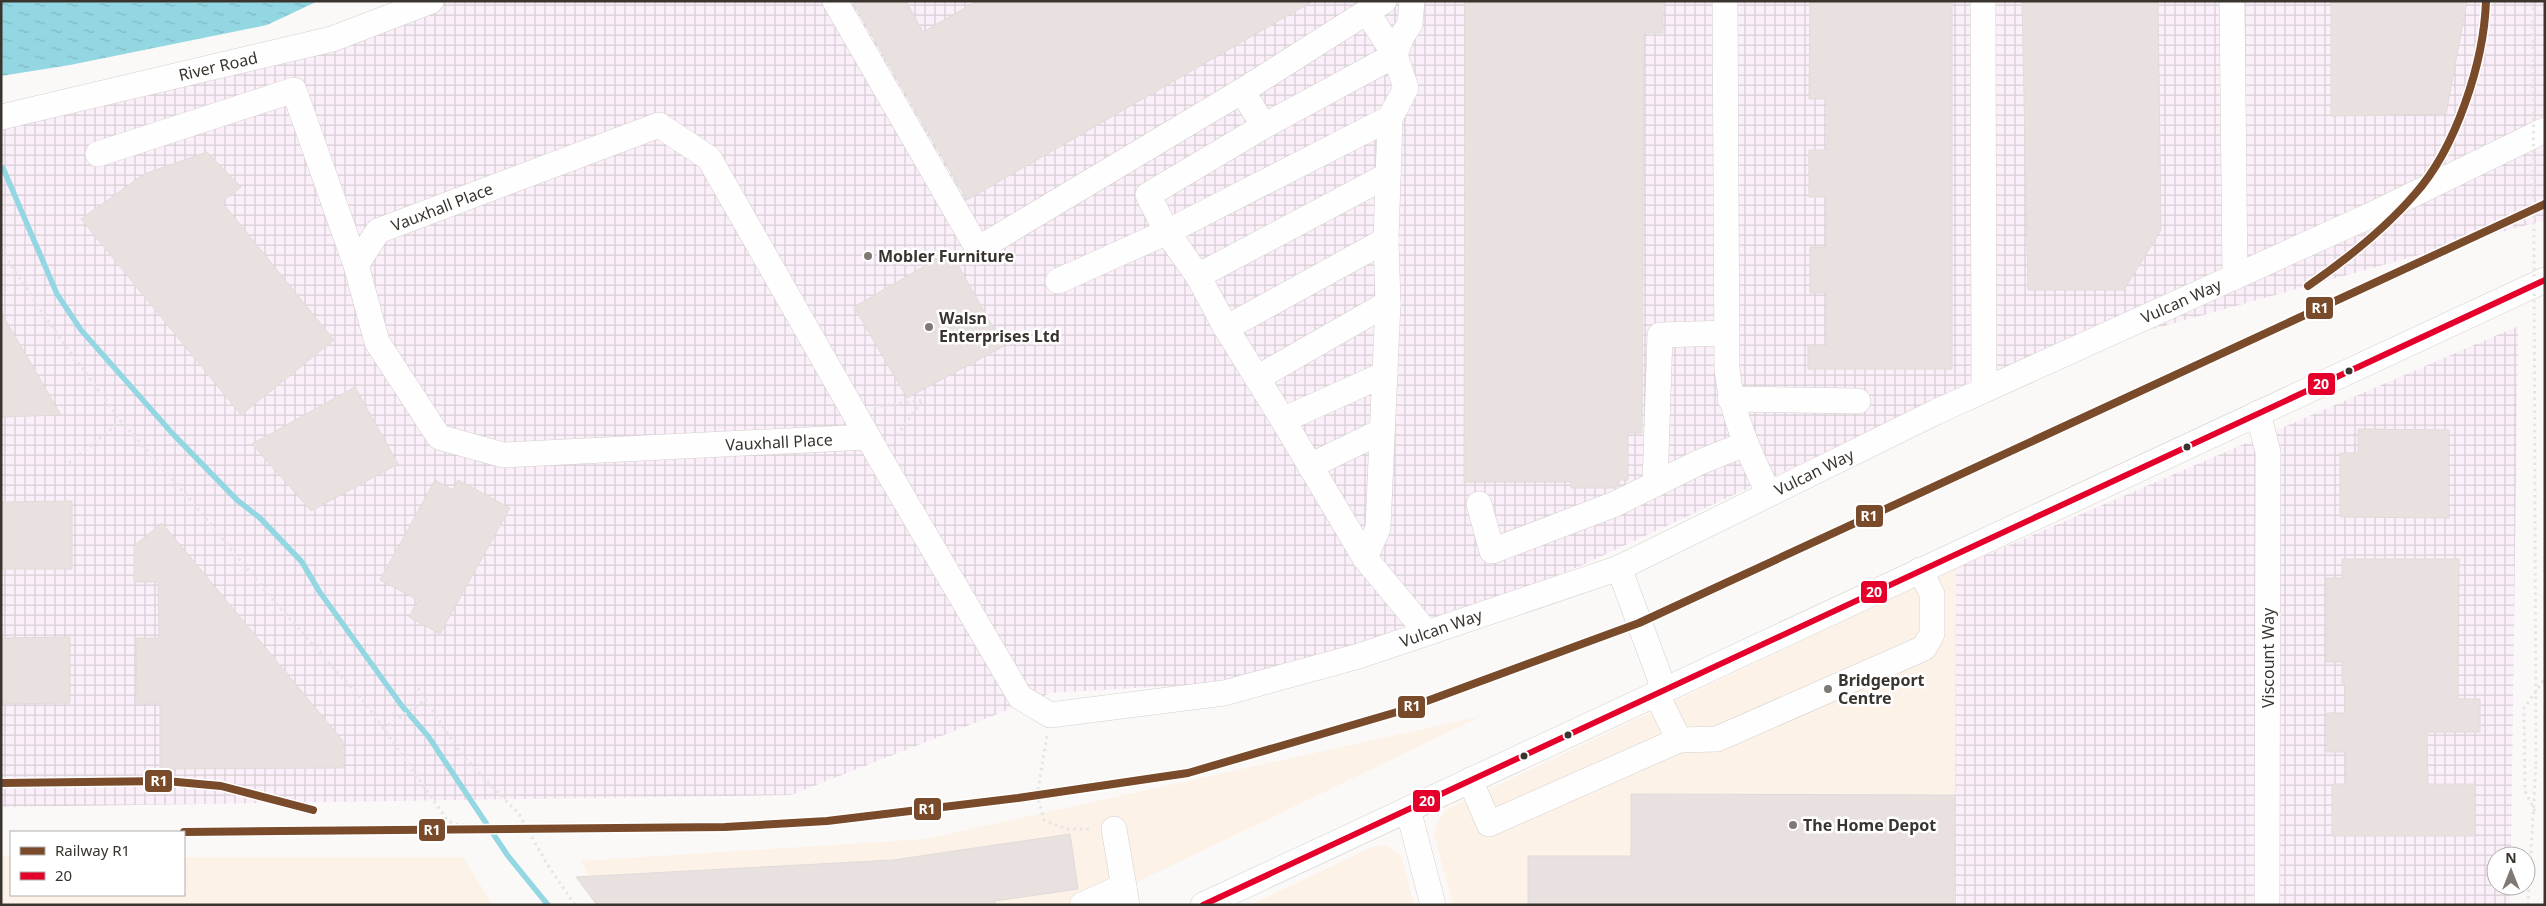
<svg xmlns="http://www.w3.org/2000/svg" width="2546" height="906" font-family="'Noto Sans',sans-serif">
<style>
.commercial{fill:#fdf2e8}
.industrial{fill:url(#industrial-grid)}
.water{fill:url(#water-ripples)}
.lines{fill:none;stroke-linecap:round;stroke-linejoin:round}
.stream{stroke:#93d7e3;stroke-width:5.5}
.building{fill:#e8e1df;stroke:#e0dbd9}
.minor-casing{stroke:#d4d0cd;stroke-width:26}
.path{stroke:#e5e5e3;stroke-width:3;stroke-dasharray:2.5 4;stroke-linecap:butt}
.minor{stroke:#fefefe;stroke-width:25}
.path-bridge{stroke:#e5e5e3;stroke-width:3;stroke-dasharray:2.5 4;stroke-linecap:butt}
.bus-1-casing{stroke:#fff;stroke-width:10}
.bus-1{stroke:#e4002b;stroke-width:6}
.rail-1-casing{stroke:#fff;stroke-width:11}
.rail-1{stroke:#7a4b2a;stroke-width:8}
.poi-dot{fill:#7e7974;stroke:#fff;stroke-width:2}
.bus-dot{fill:#3a342e;stroke:#fff;stroke-width:2}
.labels{text-anchor:middle;dominant-baseline:central;stroke-width:5;stroke-linejoin:round;paint-order:stroke}
.street-label{font-size:16px;fill:#3a342e;stroke:#fff}
.poi-label{font-size:16px;font-weight:bold;fill:#3a342e;stroke:#fff;text-anchor:start}
.line-badge{stroke:#fff;stroke-width:2}
.badge-label{font-size:14px;text-anchor:middle;font-weight:bold;fill:#fff}
</style>
<defs>
<pattern id="industrial-grid" width="8" height="8" patternUnits="userSpaceOnUse" patternTransform="scale(1.25)"><rect width="8" height="8" fill="#fbf0f9"/><path d="M0 4h8M4 0v8" fill="none" stroke="#d8ced6"/></pattern>
<pattern id="water-ripples" width="26" height="14" patternUnits="userSpaceOnUse" patternTransform="scale(1.25)"><rect width="26" height="14" fill="#93d7e3"/><path d="M2 4q2-2 4 0t4 0M15 11q2-2 4 0t4 0" fill="none" stroke="#80b9c3"/></pattern>
</defs>
<rect width="100%" height="100%" fill="#fbf9f7"/>
<!-- commercial -->
<g class="commercial">
<path d="M 1956,568 L 1955,905 L 1453,905 L 1434,834 L 1437,822 L 1447,809 Z"/>
<path d="M 1482,716 L 1090,905 L 604,905 L 581,861 L 925,839 Z"/>
<path d="M 1385,845 L 1397,852 L 1402,858 L 1414,905 L 1251,905 L 1371,847 Z"/>
<path d="M 1,856 L 11,856 L 11,895 L 184,895 L 184,857 L 463,857 L 493,905 L 1,905 Z"/>
</g>
<!-- industrial -->
<g class="industrial">
<path d="M 431,1 L 2545,1 L 2545,220 L 1999,372 L 1578,567 L 1440,621 L 1220,683 L 1051,693 L 791,795 L 1,807 L 1,117 Z"/>
<path d="M 2518,326 L 2511,856 L 2496,856 L 2496,886 L 2510,886 L 2510,905 L 1955,905 L 1956,568 Z"/>
</g>
<!-- water -->
<path class="water" d="M 1,1 L 318,1 L 267,25 L 70,65 L 1,76 Z"/>
<g class="lines">
<!-- stream -->
<path class="stream" d="M 3,168 L 57,294 L 81,330 L 172,433 L 237,500 L 260,518 L 302,562 L 319,591 L 402,706 L 428,736 L 508,856 L 548,905"/>
</g>
<!-- building -->
<g class="building">
<path d="M 852,1 L 906,1 L 923,32 L 977,1 L 1313,1 L 967,200 Z"/>
<path d="M 1465,1 L 1663,1 L 1663,33 L 1644,33 L 1642,433 L 1628,433 L 1628,480 L 1619,480 L 1619,486 L 1614,488 L 1571,488 L 1571,482 L 1464,482 Z"/>
<path d="M 1810,1 L 1952,1 L 1952,369 L 1808,369 L 1808,345 L 1826,345 L 1826,293 L 1810,293 L 1810,247 L 1826,247 L 1826,197 L 1809,197 L 1809,150 L 1827,150 L 1827,99 L 1809,99 Z"/>
<path d="M 2022,1 L 2158,1 L 2161,230 L 2124,290 L 2028,290 Z"/>
<path d="M 2331,1 L 2467,1 L 2446,114 L 2331,116 Z"/>
<path d="M 207,152 L 241,187 L 222,202 L 334,340 L 241,415 L 81,219 L 144,174 Z"/>
<path d="M 950,251 L 1004,346 L 907,398 L 854,307 Z"/>
<path d="M 1,312 L 61,415 L 1,417 Z"/>
<path d="M 355,387 L 398,464 L 311,511 L 252,444 Z"/>
<path d="M 2358,429 L 2449,430 L 2449,518 L 2340,517 L 2340,453 L 2358,453 Z"/>
<path d="M 435,480 L 453,490 L 458,480 L 510,508 L 440,634 L 409,617 L 418,600 L 380,580 Z"/>
<path d="M 72,501 L 72,569 L 1,569 L 1,502 Z"/>
<path d="M 162,523 L 343,741 L 343,768 L 160,769 L 160,704 L 137,704 L 136,638 L 159,638 L 158,582 L 134,582 L 134,546 Z"/>
<path d="M 2342,559 L 2459,559 L 2458,699 L 2480,699 L 2480,732 L 2427,732 L 2428,784 L 2475,784 L 2475,836 L 2332,836 L 2332,784 L 2346,784 L 2346,752 L 2327,752 L 2327,713 L 2345,713 L 2345,683 L 2342,683 L 2342,662 L 2326,662 L 2326,578 L 2342,578 Z"/>
<path d="M 70,637 L 70,703 L 1,704 L 1,638 Z"/>
<path d="M 1631,794 L 1955,795 L 1954,905 L 1528,905 L 1528,856 L 1631,856 Z"/>
<path d="M 1070,834 L 1078,889 L 995,901 L 995,905 L 597,905 L 576,877 L 893,860 Z"/>
</g>
<g class="lines">
<defs>
<g id="minor">
<path d="M 835,1 L 978,249 L 1242,91 L 1384,1"/>
<path d="M 1412,1 L 1410,24 L 1402,36 L 1395,55 L 1264,126 L 1148,195 L 1167,232 L 1198,276 L 1226,328 L 1283,420 L 1365,558 L 1427,633"/>
<path d="M 1725,1 L 1727,369 C 1732,416 1748,451 1769,494"/>
<path d="M 1983,1 L 1984,390"/>
<path d="M 2232,1 L 2235,277"/>
<path d="M 1242,91 L 1264,126"/>
<path d="M 1,117 L 332,39 L 431,1"/>
<path d="M 98,154 L 294,90 L 356,265"/>
<path d="M 1198,276 L 1388,175"/>
<path d="M 1058,281 L 1167,232 L 1390,118 L 1406,88 L 1395,55 L 1367,12"/>
<path d="M 1226,328 L 1386,240"/>
<path d="M 1257,378 L 1388,303"/>
<path d="M 1730,399 L 1858,401"/>
<path d="M 2258,413 L 2268,452 L 2267,905"/>
<path d="M 1283,420 L 1385,374"/>
<path d="M 867,437 L 503,455 L 439,437 L 377,342 L 356,265 L 378,231 L 659,125 L 709,158 L 880,458 L 1020,697 L 1050,715 L 1224,693 L 1359,656 L 1619,568 L 1936,412 L 2369,216 L 2545,130"/>
<path d="M 1310,466 L 1382,431"/>
<path d="M 1655,484 L 1660,335 L 1727,333"/>
<path d="M 1479,504 L 1492,551 L 1615,504 L 1700,462 L 1745,444"/>
<path d="M 1365,558 L 1378,528 L 1388,303 L 1386,240 L 1390,118"/>
<path d="M 1619,568 L 1664,689"/>
<path d="M 1656,693 L 1679,740"/>
<path d="M 1470,780 L 1489,824 L 1679,740 L 1717,739 L 1924,648 L 1932,634 L 1932,594 L 1920,570"/>
<path d="M 1408,809 L 1433,905"/>
<path d="M 1114,829 L 1127,905"/>
<path d="M 1082,905 L 1124,886"/>
<path d="M 1203,905 L 2545,280"/>
</g>
</defs>
<!-- minor casing -->
<use href="#minor" class="minor-casing"/>
<!-- path -->
<g class="path">
<path d="M 1,250 L 54,330 L 121,421 L 187,496 L 272,599 L 367,705 L 448,821 L 458,825 L 525,825"/>
<path d="M 874,407 L 923,400 L 895,438"/>
<path d="M 69,463 L 121,421"/>
<path d="M 418,688 L 461,754 L 519,814 L 547,864 L 575,905"/>
<path d="M 383,729 L 425,700"/>
<path d="M 1047,736 L 1037,795 L 1044,820 L 1066,829 L 1093,829"/>
<path d="M 2535,811 L 2525,791 L 2524,708 L 2545,678"/>
<path d="M 2528,905 L 2536,764"/>
</g>
<!-- minor -->
<use href="#minor" class="minor"/>
<!-- path-bridge -->
<path class="path-bridge" d="M 2533,1 L 2536,764"/>
<defs>
<path id="bus-1" d="M 1203,905 L 2545,280"/>
</defs>
<!-- bus-1 casing -->
<use href="#bus-1" class="bus-1-casing"/>
<!-- bus-1 -->
<use href="#bus-1" class="bus-1"/>
<defs>
<g id="rail-1">
<path d="M 2308,286 C 2347,259 2384,230 2415,194 C 2456,148 2484,62 2486,1"/>
<path d="M 1,783 L 166,781 L 221,786 L 313,810"/>
<path d="M 184,832 L 725,827 L 827,821 L 1018,798 L 1188,773 L 1397,712 L 1639,623 L 2545,204"/>
</g>
</defs>
<!-- rail-1 casing -->
<use href="#rail-1" class="rail-1-casing"/>
<!-- rail-1 -->
<use href="#rail-1" class="rail-1"/>
</g>
<!-- markers -->
<g class="poi-dot">
<circle cx="868" cy="256" r="5"/>
<circle cx="929" cy="327" r="5"/>
<circle cx="1828" cy="689" r="5"/>
<circle cx="1793" cy="825" r="5"/>
</g>
<g class="bus-dot">
<circle cx="2349" cy="371" r="4.5"/>
<circle cx="2187" cy="447" r="4.5"/>
<circle cx="1568" cy="735" r="4.5"/>
<circle cx="1524" cy="756" r="4.5"/>
</g>
<g class="labels">
<!-- street labels -->
<g class="street-label">
<text transform="translate(218 66) rotate(-13)">River Road</text>
<text transform="translate(442 207) rotate(-21)">Vauxhall Place</text>
<text transform="translate(2181 301) rotate(-24)">Vulcan Way</text>
<text transform="translate(779 442) rotate(-3)">Vauxhall Place</text>
<text transform="translate(1814 472) rotate(-26)">Vulcan Way</text>
<text transform="translate(1441 628) rotate(-19)">Vulcan Way</text>
<text transform="translate(2268 658) rotate(-90)">Viscount Way</text>
</g>
<!-- poi labels -->
<g class="poi-label">
<text x="878" y="256">Mobler Furniture</text>
<text x="939" y="318">Walsn<tspan x="939" dy="18">Enterprises Ltd</tspan></text>
<text x="1838" y="680">Bridgeport<tspan x="1838" dy="18">Centre</tspan></text>
<text x="1803" y="825">The Home Depot</text>
</g>
</g>
<g class="line-badge">
<rect x="2305" y="296" width="29" height="24" rx="5" fill="#7a4b2a"/>
<rect x="2307" y="372" width="29" height="24" rx="5" fill="#e4002b"/>
<rect x="1855" y="504" width="29" height="24" rx="5" fill="#7a4b2a"/>
<rect x="1860" y="580" width="28" height="24" rx="5" fill="#e4002b"/>
<rect x="1397" y="695" width="29" height="24" rx="5" fill="#7a4b2a"/>
<rect x="144" y="769" width="29" height="24" rx="5" fill="#7a4b2a"/>
<rect x="1412" y="789" width="29" height="24" rx="5" fill="#e4002b"/>
<rect x="913" y="797" width="29" height="24" rx="5" fill="#7a4b2a"/>
<rect x="418" y="818" width="28" height="24" rx="5" fill="#7a4b2a"/>
</g>
<g class="badge-label">
<text x="2320" y="313">R1</text>
<text x="2321" y="389">20</text>
<text x="1869" y="521">R1</text>
<text x="1874" y="597">20</text>
<text x="1412" y="711">R1</text>
<text x="159" y="786">R1</text>
<text x="1427" y="806">20</text>
<text x="927" y="814">R1</text>
<text x="432" y="835">R1</text>
</g>
<!-- border -->
<rect width="2546" height="906" fill="none" stroke="#3a342e" stroke-width="5"/>
<!-- legend -->
<rect x="10" y="831" width="175" height="65" fill="#ffffff" stroke="#b0aeab"/>
<rect x="20" y="847" width="25" height="8" fill="#7a4b2a" stroke="#b0aeab"/>
<text x="55" y="856" font-size="15" fill="#3a342e">Railway R1</text>
<rect x="20" y="872" width="25" height="8" fill="#e4002b" stroke="#b0aeab"/>
<text x="55" y="881" font-size="15" fill="#3a342e">20</text>
<!-- north arrow -->
<g transform="translate(2511 871)"><circle r="24" fill="#ffffff" stroke="#b0aeab"/>
<path d="M0-4L9 19L0 12L-9 19Z" fill="#7e7974"/>
<text y="-8" font-size="14" font-weight="bold" text-anchor="middle" fill="#3a342e">N</text>
</g>
</svg>
